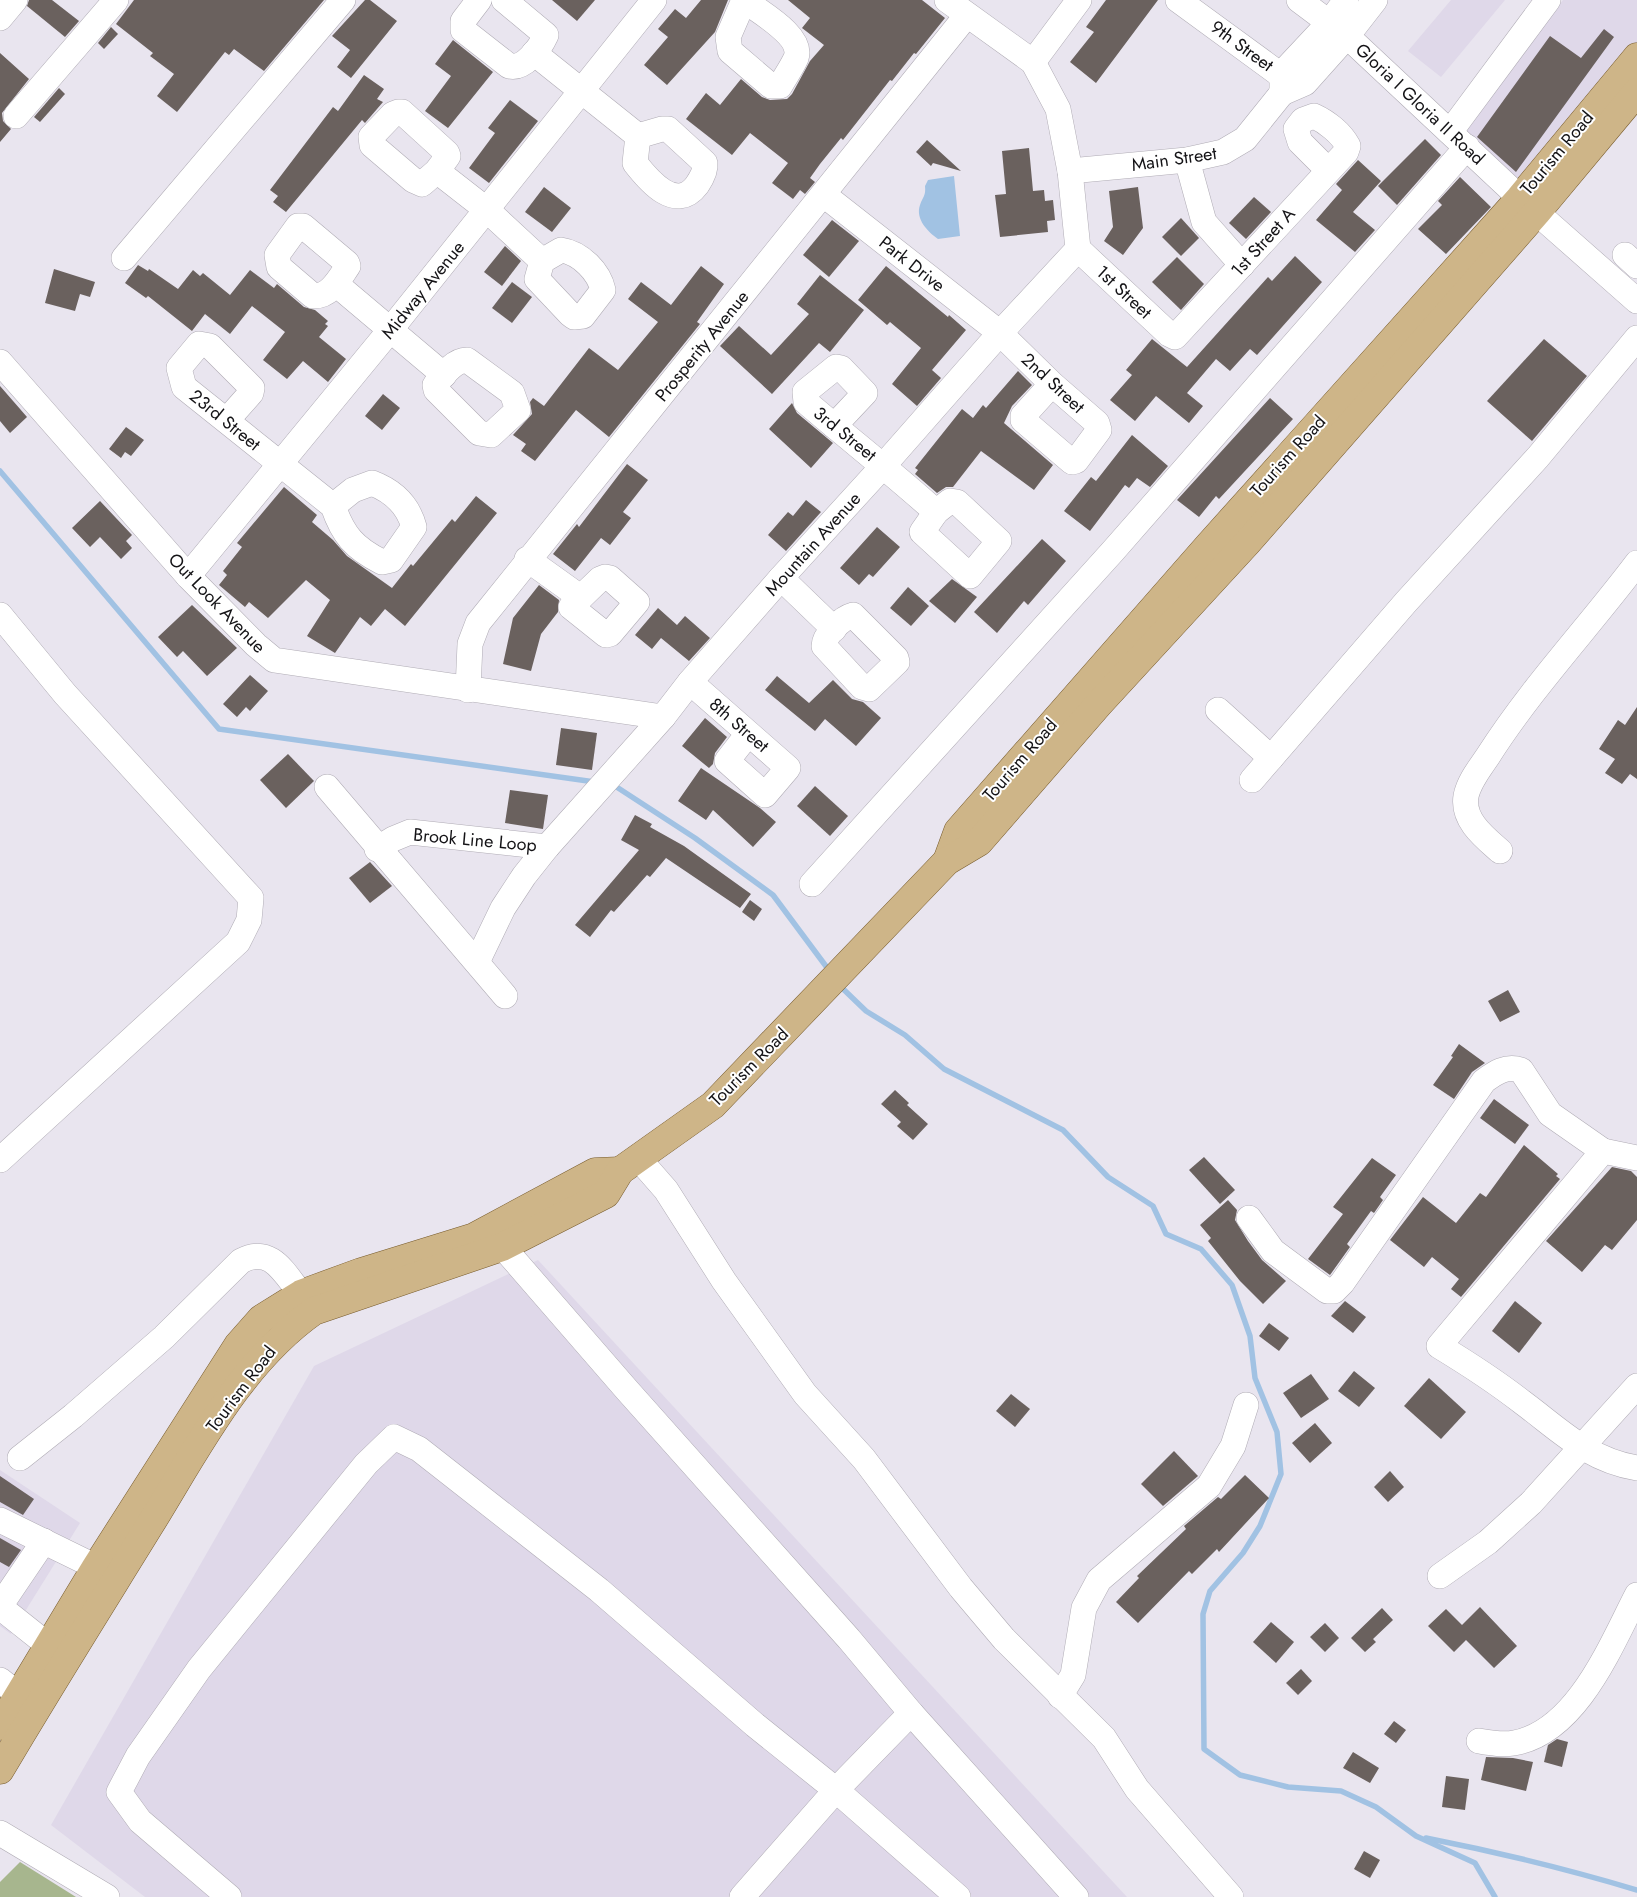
<svg xmlns="http://www.w3.org/2000/svg" width="1637" height="1897" font-family="Jost,sans-serif">
<style>
.built{fill:#dfd8e9}
.forest{fill:#a7b68e}
.water{fill:#a1c2e3}
.lines{fill:none;stroke-linecap:round;stroke-linejoin:round}
.stream{stroke:#a1c2e3;stroke-width:5.5}
.building{fill:#6a615e}
.minor-casing{stroke:#b0acb5;stroke-width:26}
.major-casing{stroke:#785c2d;stroke-width:29}
.minor{stroke:#fff;stroke-width:25}
.major{stroke:#ceb588;stroke-width:28}
.labels{text-anchor:middle;dominant-baseline:central;stroke-width:4;stroke-linejoin:round;paint-order:stroke}
.street-label{font-size:18px;fill:#141316;stroke:#fff}
</style>
<rect width="100%" height="100%" fill="#e9e5ef"/>
<!-- built -->
<g class="built">
<path d="M 1451,0 L 1505,0 L 1441,77 L 1408,51 Z"/>
<path d="M 1563,0 L 1637,0 L 1637,75 L 1532,204 L 1454,140 Z"/>
<path d="M 538,1260 L 1127,1897 L 145,1897 L 51,1825 L 314,1366 Z"/>
<path d="M 0,1470 L 80,1523 L 11,1634 L 0,1626 Z"/>
</g>
<!-- forest -->
<path class="forest" d="M 20,1862 L 76,1897 L 0,1897 L 0,1882 Z"/>
<!-- water -->
<path class="water" d="M 954,176 L 960,236 L 938,239 C 928,232 915,219 920,205 C 923,196 926,196 925,186 L 928,180 Z"/>
<g class="lines">
<!-- stream -->
<g class="stream">
<path d="M 0,471 L 219,729 L 595,782"/>
<path d="M 612,784 L 695,838 L 773,895 L 831,973"/>
<path d="M 839,985 L 866,1011 L 905,1035 L 944,1069 L 1063,1130 L 1108,1177 L 1153,1206 L 1166,1234 L 1201,1249 L 1232,1285 L 1250,1336 L 1255,1378 L 1277,1432 L 1281,1474 L 1260,1526 L 1243,1553 L 1210,1591 L 1203,1614 L 1204,1749 L 1240,1775 L 1288,1787 L 1341,1791 L 1376,1807 L 1416,1836 L 1475,1863 L 1495,1897"/>
<path d="M 1426,1838 C 1497,1852 1567,1869 1637,1890"/>
</g>
</g>
<!-- building -->
<g class="building">
<path d="M 29,0 L 52,0 L 79,21 L 65,37 L 27,6 Z"/>
<path d="M 134,0 L 324,0 L 264,71 L 234,49 L 229,55 L 225,52 L 177,112 L 157,96 L 174,74 L 150,56 L 153,53 L 116,24 Z"/>
<path d="M 365,0 L 370,0 L 397,21 L 351,78 L 337,67 L 350,50 L 332,36 Z"/>
<path d="M 552,0 L 595,0 L 577,21 Z"/>
<path d="M 701,0 L 728,0 L 715,32 L 667,85 L 644,65 L 668,37 L 658,29 L 675,9 L 686,18 Z"/>
<path d="M 788,0 L 922,0 L 945,18 L 916,54 L 914,53 L 892,81 L 890,80 L 843,140 L 841,138 L 820,164 L 810,178 L 815,182 L 805,194 L 800,190 L 793,199 L 772,183 L 788,163 L 750,133 L 732,155 L 686,119 L 706,93 L 720,105 L 741,79 L 762,97 L 770,100 L 787,99 L 792,94 L 810,61 L 824,45 L 802,28 L 810,18 Z"/>
<path d="M 1106,0 L 1158,0 L 1096,83 L 1070,62 L 1094,32 L 1086,27 Z"/>
<path d="M 111,27 L 118,34 L 104,49 L 98,43 Z"/>
<path d="M 1604,29 L 1614,37 L 1516,172 L 1477,137 L 1550,36 L 1581,58 Z"/>
<path d="M 453,40 L 493,72 L 448,128 L 425,111 L 451,76 L 435,64 Z"/>
<path d="M 0,53 L 29,79 L 2,113 L 3,121 L 11,129 L 0,142 Z"/>
<path d="M 364,75 L 384,89 L 377,99 L 383,102 L 365,123 L 362,120 L 286,212 L 273,202 L 278,196 L 270,190 L 333,107 L 338,111 Z"/>
<path d="M 59,88 L 65,94 L 40,122 L 34,117 Z"/>
<path d="M 510,100 L 538,121 L 489,183 L 469,168 L 495,133 L 488,128 Z"/>
<path d="M 1425,139 L 1441,155 L 1397,205 L 1378,186 Z"/>
<path d="M 927,140 L 961,171 L 933,163 L 931,166 L 916,152 Z"/>
<path d="M 1029,148 L 1033,191 L 1044,190 L 1045,201 L 1053,200 L 1055,220 L 1047,221 L 1048,232 L 1000,237 L 995,195 L 1006,194 L 1002,151 Z"/>
<path d="M 1358,160 L 1381,181 L 1353,212 L 1375,230 L 1355,252 L 1316,220 L 1342,190 L 1336,184 Z"/>
<path d="M 1460,177 L 1491,207 L 1446,254 L 1418,229 L 1442,205 L 1438,201 Z"/>
<path d="M 544,187 L 571,208 L 552,232 L 525,212 Z"/>
<path d="M 1138,187 L 1143,228 L 1123,255 L 1104,241 L 1113,227 L 1109,191 Z"/>
<path d="M 1254,197 L 1271,212 L 1246,239 L 1229,223 Z"/>
<path d="M 1181,218 L 1199,238 L 1181,256 L 1162,237 Z"/>
<path d="M 832,220 L 859,241 L 829,277 L 803,255 Z"/>
<path d="M 505,246 L 521,261 L 502,286 L 484,272 Z"/>
<path d="M 1295,256 L 1322,282 L 1257,355 L 1250,349 L 1230,371 L 1216,359 L 1187,393 L 1203,406 L 1189,423 L 1156,396 L 1135,421 L 1110,400 L 1132,375 L 1126,370 L 1152,339 L 1187,367 L 1268,277 L 1272,281 Z"/>
<path d="M 1177,257 L 1204,284 L 1181,310 L 1152,282 Z"/>
<path d="M 138,265 L 148,271 L 149,269 L 178,289 L 193,270 L 200,276 L 203,273 L 230,295 L 250,270 L 274,288 L 277,284 L 304,307 L 315,310 L 328,321 L 325,324 L 328,326 L 319,337 L 346,359 L 328,382 L 303,361 L 287,379 L 263,360 L 285,332 L 252,306 L 230,334 L 205,314 L 192,331 L 148,296 L 146,298 L 125,283 Z"/>
<path d="M 701,266 L 724,284 L 697,322 L 700,324 L 609,437 L 576,410 L 535,461 L 521,451 L 526,444 L 513,435 L 532,414 L 530,402 L 533,398 L 544,406 L 589,348 L 618,370 L 658,322 L 628,299 L 641,282 L 671,305 Z"/>
<path d="M 886,266 L 948,317 L 949,315 L 966,330 L 932,370 L 941,378 L 917,406 L 892,384 L 921,348 L 890,322 L 887,325 L 858,300 Z"/>
<path d="M 54,269 L 95,282 L 90,297 L 80,294 L 75,311 L 45,303 Z"/>
<path d="M 820,275 L 864,310 L 830,352 L 819,343 L 772,394 L 720,346 L 739,326 L 771,355 L 809,314 L 797,304 Z"/>
<path d="M 512,282 L 532,297 L 512,323 L 492,308 Z"/>
<path d="M 1544,339 L 1587,376 L 1532,441 L 1487,401 Z"/>
<path d="M 1018,371 L 1032,385 L 1012,406 L 1004,423 L 1053,465 L 1034,490 L 981,451 L 953,487 L 946,487 L 937,493 L 915,474 L 918,470 L 915,468 L 962,409 L 973,418 L 983,405 L 986,408 Z"/>
<path d="M 0,386 L 27,417 L 10,433 L 0,421 Z"/>
<path d="M 383,394 L 400,408 L 382,430 L 365,416 Z"/>
<path d="M 1270,398 L 1293,419 L 1219,499 L 1216,496 L 1199,517 L 1177,500 Z"/>
<path d="M 792,403 L 797,413 L 833,443 L 811,468 L 769,429 Z"/>
<path d="M 126,427 L 144,440 L 131,456 L 125,452 L 121,458 L 109,449 Z"/>
<path d="M 1132,435 L 1168,466 L 1150,487 L 1137,478 L 1129,488 L 1125,485 L 1090,531 L 1064,511 L 1091,477 L 1096,481 Z"/>
<path d="M 627,464 L 648,480 L 623,512 L 631,518 L 610,545 L 601,538 L 575,571 L 553,554 L 577,524 L 579,527 Z"/>
<path d="M 284,487 L 317,515 L 312,522 L 333,540 L 347,556 L 392,588 L 411,564 L 413,566 L 452,519 L 455,522 L 476,496 L 497,513 L 405,626 L 385,609 L 371,626 L 360,617 L 335,653 L 307,636 L 330,600 L 306,580 L 268,618 L 249,602 L 245,607 L 219,585 L 227,575 L 223,571 L 242,547 L 237,543 Z"/>
<path d="M 806,500 L 821,512 L 786,551 L 768,535 L 788,512 L 793,516 Z"/>
<path d="M 100,501 L 132,535 L 126,541 L 132,548 L 121,559 L 100,537 L 90,547 L 72,528 Z"/>
<path d="M 877,527 L 900,547 L 873,577 L 869,574 L 859,585 L 840,568 Z"/>
<path d="M 1042,539 L 1066,561 L 1028,605 L 1024,601 L 997,633 L 974,612 Z"/>
<path d="M 952,579 L 977,597 L 955,623 L 929,601 Z"/>
<path d="M 539,585 L 559,600 L 558,612 L 541,634 L 531,671 L 503,664 L 513,618 Z"/>
<path d="M 908,587 L 929,606 L 911,626 L 890,608 Z"/>
<path d="M 192,605 L 237,648 L 207,676 L 183,651 L 177,657 L 158,637 Z"/>
<path d="M 658,608 L 677,625 L 685,616 L 710,638 L 689,661 L 661,638 L 652,649 L 635,635 Z"/>
<path d="M 250,675 L 268,691 L 250,711 L 246,707 L 237,717 L 223,704 Z"/>
<path d="M 777,676 L 809,703 L 833,680 L 852,699 L 863,702 L 881,718 L 856,746 L 825,719 L 815,731 L 765,690 Z"/>
<path d="M 1637,707 L 1637,779 L 1630,774 L 1622,784 L 1605,773 L 1615,759 L 1599,749 L 1618,720 L 1625,725 Z"/>
<path d="M 705,718 L 727,737 L 715,753 L 713,764 L 709,768 L 682,746 Z"/>
<path d="M 561,728 L 597,733 L 592,770 L 556,765 Z"/>
<path d="M 288,754 L 314,781 L 286,808 L 260,780 Z"/>
<path d="M 701,768 L 760,808 L 776,822 L 753,847 L 713,810 L 706,820 L 678,801 Z"/>
<path d="M 815,786 L 848,816 L 830,836 L 797,806 Z"/>
<path d="M 510,790 L 548,795 L 543,829 L 505,823 Z"/>
<path d="M 635,815 L 652,824 L 650,827 L 684,846 L 751,894 L 740,908 L 666,858 L 650,877 L 647,875 L 614,912 L 611,910 L 590,937 L 575,925 L 639,850 L 621,840 Z"/>
<path d="M 370,862 L 392,886 L 370,903 L 349,878 Z"/>
<path d="M 750,900 L 762,909 L 754,921 L 742,912 Z"/>
<path d="M 1508,990 L 1520,1012 L 1500,1022 L 1488,1001 Z"/>
<path d="M 1459,1044 L 1485,1063 L 1472,1072 L 1454,1099 L 1433,1085 L 1453,1057 L 1451,1056 Z"/>
<path d="M 895,1090 L 909,1103 L 907,1105 L 928,1124 L 913,1140 L 897,1126 L 901,1122 L 881,1104 Z"/>
<path d="M 1494,1099 L 1529,1125 L 1515,1144 L 1480,1118 Z"/>
<path d="M 1524,1145 L 1558,1174 L 1556,1176 L 1560,1179 L 1461,1297 L 1451,1289 L 1459,1279 L 1432,1257 L 1424,1267 L 1390,1240 L 1423,1197 L 1456,1223 L 1480,1193 L 1486,1197 Z"/>
<path d="M 1204,1157 L 1235,1190 L 1220,1204 L 1189,1170 Z"/>
<path d="M 1372,1158 L 1396,1175 L 1380,1197 L 1383,1200 L 1374,1213 L 1371,1211 L 1347,1244 L 1350,1247 L 1330,1275 L 1308,1259 L 1343,1214 L 1333,1207 Z"/>
<path d="M 1612,1167 L 1631,1171 L 1637,1177 L 1637,1220 L 1612,1250 L 1605,1245 L 1582,1272 L 1546,1241 Z"/>
<path d="M 1228,1200 L 1237,1210 L 1235,1220 L 1248,1241 L 1262,1260 L 1286,1281 L 1263,1304 L 1240,1281 L 1208,1241 L 1211,1238 L 1200,1225 Z"/>
<path d="M 1345,1301 L 1366,1317 L 1353,1333 L 1331,1316 Z"/>
<path d="M 1515,1301 L 1542,1323 L 1519,1353 L 1492,1331 Z"/>
<path d="M 1269,1323 L 1289,1338 L 1279,1351 L 1259,1336 Z"/>
<path d="M 1354,1371 L 1375,1388 L 1359,1407 L 1338,1391 Z"/>
<path d="M 1311,1374 L 1329,1399 L 1301,1418 L 1283,1393 Z"/>
<path d="M 1429,1378 L 1466,1412 L 1441,1439 L 1404,1406 Z"/>
<path d="M 1011,1394 L 1030,1409 L 1015,1427 L 996,1411 Z"/>
<path d="M 1315,1423 L 1332,1443 L 1310,1463 L 1292,1443 Z"/>
<path d="M 1174,1451 L 1198,1476 L 1163,1506 L 1141,1484 Z"/>
<path d="M 1390,1471 L 1404,1487 L 1388,1502 L 1374,1487 Z"/>
<path d="M 1245,1475 L 1269,1498 L 1219,1552 L 1217,1549 L 1192,1574 L 1189,1571 L 1138,1623 L 1116,1602 L 1139,1578 L 1137,1576 L 1186,1529 L 1184,1526 L 1218,1497 L 1221,1499 Z"/>
<path d="M 0,1476 L 34,1499 L 23,1515 L 0,1502 Z"/>
<path d="M 0,1538 L 21,1550 L 9,1567 L 0,1562 Z"/>
<path d="M 1480,1607 L 1517,1646 L 1494,1668 L 1466,1640 L 1454,1652 L 1428,1626 L 1446,1609 L 1462,1625 Z"/>
<path d="M 1382,1608 L 1393,1620 L 1373,1639 L 1376,1642 L 1365,1652 L 1351,1638 Z"/>
<path d="M 1271,1622 L 1294,1642 L 1276,1663 L 1253,1642 Z"/>
<path d="M 1325,1623 L 1339,1638 L 1325,1652 L 1310,1637 Z"/>
<path d="M 1301,1669 L 1312,1681 L 1298,1695 L 1286,1683 Z"/>
<path d="M 1394,1721 L 1406,1730 L 1396,1743 L 1384,1734 Z"/>
<path d="M 1557,1739 L 1568,1742 L 1562,1767 L 1544,1762 L 1548,1745 Z"/>
<path d="M 1353,1752 L 1379,1768 L 1370,1783 L 1343,1768 Z"/>
<path d="M 1486,1757 L 1513,1758 L 1533,1762 L 1526,1791 L 1481,1780 Z"/>
<path d="M 1446,1776 L 1469,1779 L 1465,1810 L 1442,1807 Z"/>
<path d="M 1364,1851 L 1380,1860 L 1370,1878 L 1354,1869 Z"/>
</g>
<g class="lines">
<defs>
<g id="minor">
<path d="M 479,0 L 463,21 L 463,30 L 509,66 C 524,70 540,48 546,35 L 504,0"/>
<path d="M 744,0 C 759,12 804,36 796,58 C 792,67 785,77 780,86 L 771,86 L 730,51 L 728,37 Z"/>
<path d="M 1178,0 L 1282,76"/>
<path d="M 1299,0 L 1347,36 L 1520,198 L 1637,301"/>
<path d="M 0,18 L 15,0"/>
<path d="M 534,53 L 638,136"/>
<path d="M 1033,62 L 1079,0"/>
<path d="M 1282,91 L 1282,76 L 1285,70 L 1329,23 L 1346,0"/>
<path d="M 1282,93 L 1305,83 L 1347,36 L 1375,0"/>
<path d="M 398,112 L 402,112 L 447,153 L 448,156 L 437,171 L 422,184 L 413,180 L 372,145 L 371,137 L 393,114 Z"/>
<path d="M 16,116 L 116,0"/>
<path d="M 662,129 L 668,129 L 705,163 C 706,171 701,179 697,185 C 676,213 649,181 635,163 L 638,136 Z"/>
<path d="M 1450,132 L 1548,0"/>
<path d="M 1187,160 L 1204,222 L 1242,265"/>
<path d="M 437,171 L 487,210 L 542,261"/>
<path d="M 1070,171 L 1187,160 L 1223,152 L 1245,139 L 1282,93"/>
<path d="M 824,195 L 1000,333 L 1052,384 L 1097,423 L 1099,430 L 1076,461 L 1072,462 L 1023,420 L 1023,416 L 1052,384"/>
<path d="M 298,226 L 303,226 L 347,263 L 348,266 C 339,279 330,297 313,296 L 279,267 L 277,255 Z"/>
<path d="M 1078,249 L 1169,334 L 1175,337 L 1346,152 L 1348,146 C 1341,133 1327,122 1314,116 L 1303,120 L 1296,129 L 1300,142 L 1328,170"/>
<path d="M 561,250 C 581,253 599,272 603,290 L 583,316 L 574,317 L 570,314 L 537,279 L 542,261 Z"/>
<path d="M 1625,255 L 1637,266"/>
<path d="M 124,258 L 343,0"/>
<path d="M 336,284 L 444,375"/>
<path d="M 467,360 L 512,393 L 518,410 L 491,435 L 479,433 L 436,390 L 435,385 C 443,375 454,360 467,360 Z"/>
<path d="M 0,362 L 188,576 L 256,645 L 274,660 L 663,717"/>
<path d="M 227,420 L 251,393 L 252,388 L 210,346 L 199,344 L 179,368 L 184,387 L 333,506 C 343,535 354,548 382,562 L 391,560 L 414,527 C 408,505 393,491 372,483 L 353,490 L 333,506"/>
<path d="M 834,426 L 865,393 L 841,368 L 836,367 L 805,392 L 806,402 C 849,439 894,474 936,512"/>
<path d="M 950,501 L 957,502 L 999,541 L 970,576 L 922,532 L 936,512 Z"/>
<path d="M 527,559 L 580,597"/>
<path d="M 188,576 L 391,329 L 654,0"/>
<path d="M 605,577 L 610,578 L 637,602 L 610,634 L 606,635 L 571,607 L 600,579 Z"/>
<path d="M 781,578 L 834,629"/>
<path d="M 0,615 L 65,694 L 251,898 L 249,920 L 238,942 L 0,1160"/>
<path d="M 853,615 L 896,658 L 897,662 L 869,689 L 862,687 L 824,646 C 824,635 842,618 853,615 Z"/>
<path d="M 690,682 L 788,768 L 765,795 L 727,761 L 748,734"/>
<path d="M 468,690 L 470,644 L 478,623 L 967,15"/>
<path d="M 1218,710 L 1271,758"/>
<path d="M 1252,780 L 1406,602 L 1538,457 L 1637,338"/>
<path d="M 327,787 L 505,996"/>
<path d="M 377,849 L 393,839 L 410,832 L 547,847"/>
<path d="M 1500,851 C 1484,837 1462,820 1466,796 C 1469,781 1480,768 1488,756 C 1532,687 1588,628 1637,563"/>
<path d="M 812,884 L 1113,551 L 1467,147"/>
<path d="M 477,962 L 503,908 L 524,876 L 547,847 L 663,717 L 690,682 L 781,578 L 884,465 L 1000,333 L 1078,249 L 1070,171 L 1058,109 L 1033,62 L 947,0"/>
<path d="M 638,1158 L 666,1190 L 724,1281 L 805,1394 L 864,1459 L 961,1588 L 1004,1639 L 1104,1738 L 1137,1789 L 1231,1897"/>
<path d="M 1637,1158 L 1603,1151 L 1439,1346 C 1467,1363 1495,1381 1522,1402 C 1560,1430 1588,1460 1637,1468"/>
<path d="M 1249,1218 L 1273,1251 L 1327,1291 L 1334,1291 L 1342,1283 L 1484,1081 C 1495,1073 1506,1065 1521,1070 L 1550,1114 L 1603,1151"/>
<path d="M 489,1231 L 627,1390 L 849,1639 L 911,1713 L 1076,1897"/>
<path d="M 20,1458 L 73,1416 L 164,1337 L 241,1261 C 271,1245 284,1273 301,1294"/>
<path d="M 0,1520 L 96,1567"/>
<path d="M 1440,1576 L 1488,1542 L 1531,1503 L 1637,1386"/>
<path d="M 0,1606 L 44,1541"/>
<path d="M 0,1607 L 49,1646"/>
<path d="M 0,1680 L 35,1708"/>
<path d="M 1060,1696 L 1073,1675 L 1084,1608 L 1099,1580 L 1209,1486 L 1233,1446 L 1246,1405"/>
<path d="M 1479,1741 C 1491,1743 1502,1745 1514,1743 C 1577,1732 1611,1645 1637,1595"/>
<path d="M 0,1833 L 107,1897"/>
<path d="M 229,1897 L 140,1821 L 119,1792 L 138,1756 L 199,1669 L 366,1464 L 394,1437 L 419,1449 L 599,1590 L 755,1725 L 836,1790 L 958,1897"/>
<path d="M 742,1897 L 836,1790 L 911,1713"/>
</g>
<g id="major">
<path d="M 947,861 L 958,831 L 1208,546 L 1520,198 L 1637,57"/>
<path d="M 0,1726 L 96,1567 L 238,1345 L 261,1319 L 301,1294 L 361,1272 L 474,1237 L 595,1172 L 620,1171"/>
<path d="M 0,1770 C 49,1687 100,1606 150,1525 C 197,1449 240,1363 314,1311 L 502,1247 L 606,1194 L 620,1171 L 713,1105 L 947,861 L 979,842 L 1098,705 L 1247,543 L 1537,212 L 1637,92"/>
</g>
</defs>
<!-- minor casing -->
<use href="#minor" class="minor-casing"/>
<!-- major casing -->
<use href="#major" class="major-casing"/>
<!-- minor -->
<use href="#minor" class="minor"/>
<!-- major -->
<use href="#major" class="major"/>
</g>
<g class="labels">
<!-- street labels -->
<g class="street-label">
<text transform="translate(1242 46) rotate(36)">9th Street</text>
<text transform="translate(1420 104) rotate(43)">Gloria I Gloria II Road</text>
<text transform="translate(1557 153) rotate(-50)">Tourism Road</text>
<text transform="translate(1174 159) rotate(-8)">Main Street</text>
<text transform="translate(1263 242) rotate(-48)">1st Street A</text>
<text transform="translate(912 264) rotate(38)">Park Drive</text>
<text transform="translate(423 290) rotate(-51)">Midway Avenue</text>
<text transform="translate(1124 292) rotate(43)">1st Street</text>
<text transform="translate(702 346) rotate(-51)">Prosperity Avenue</text>
<text transform="translate(1053 383) rotate(43)">2nd Street</text>
<text transform="translate(225 420) rotate(39)">23rd Street</text>
<text transform="translate(845 434) rotate(39)">3rd Street</text>
<text transform="translate(1288 456) rotate(-48)">Tourism Road</text>
<text transform="translate(813 544) rotate(-48)">Mountain Avenue</text>
<text transform="translate(217 603) rotate(46)">Out Look Avenue</text>
<text transform="translate(739 725) rotate(41)">8th Street</text>
<text transform="translate(1020 760) rotate(-49)">Tourism Road</text>
<text transform="translate(475 840) rotate(5)">Brook Line Loop</text>
<text transform="translate(749 1067) rotate(-45)">Tourism Road</text>
<text transform="translate(241 1389) rotate(-53)">Tourism Road</text>
</g>
</g>
</svg>
